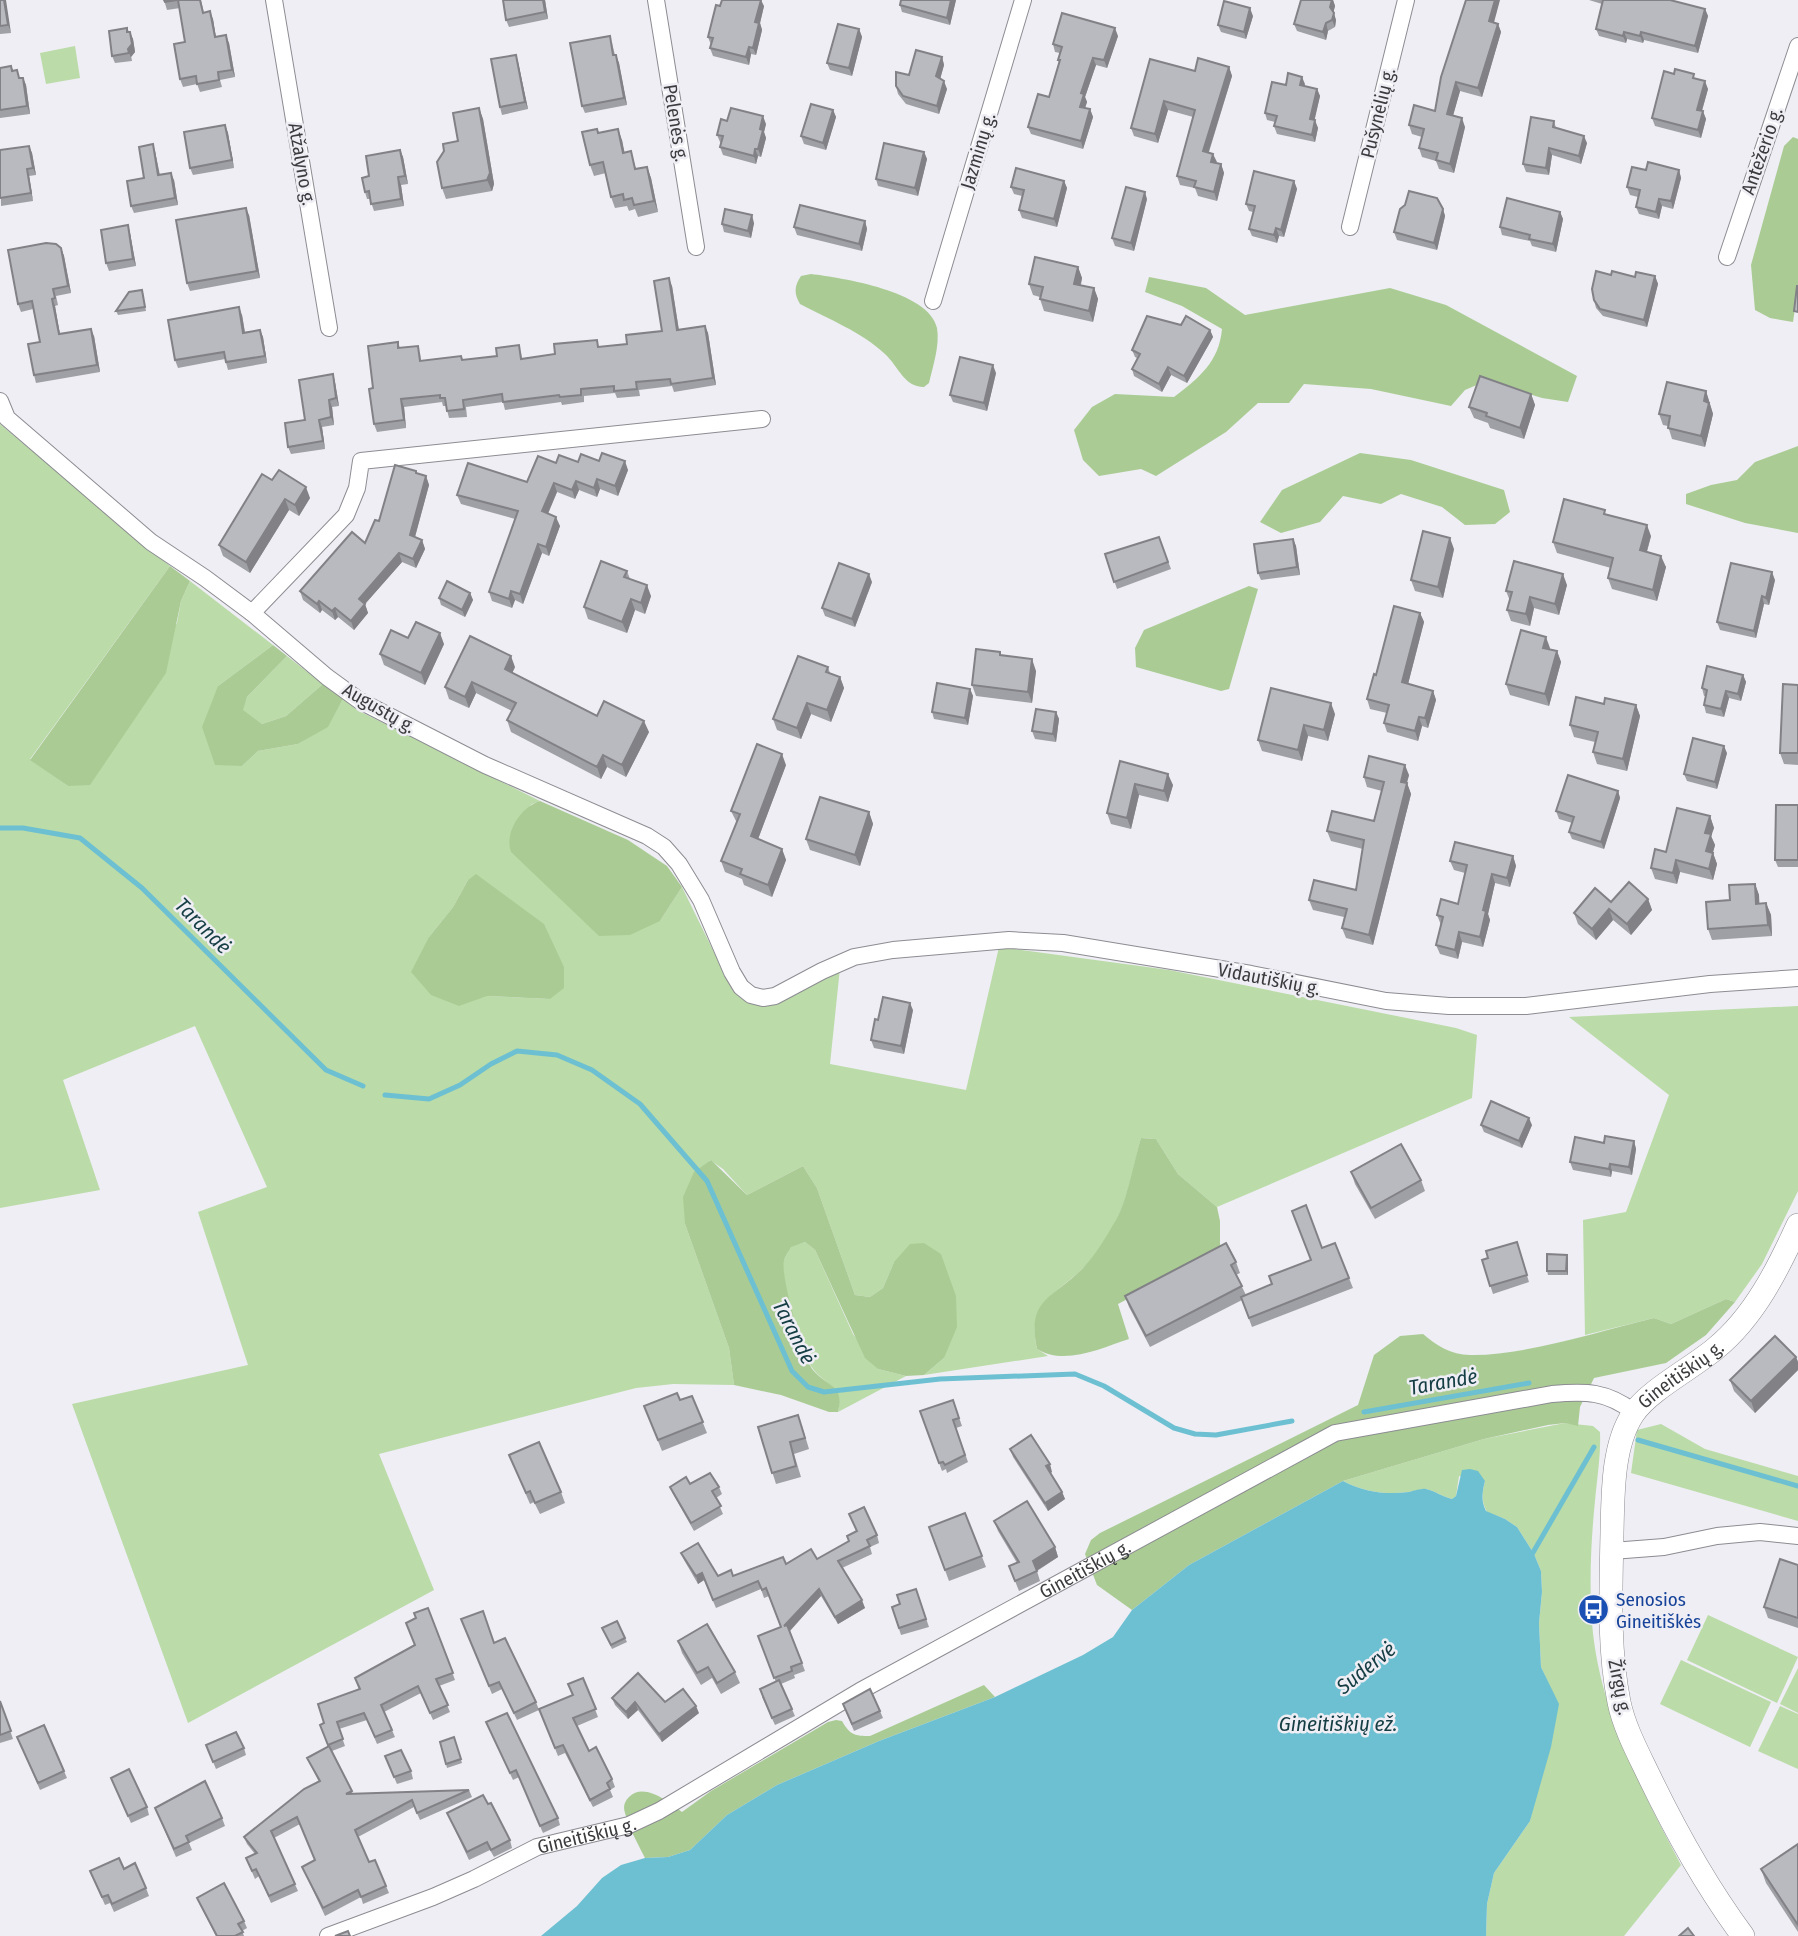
<svg xmlns="http://www.w3.org/2000/svg" width="1798" height="1936" font-family="'Fira Sans Condensed',sans-serif">
<style>
.green{fill:#bbdba8;fill-rule:evenodd}
.forest{fill:#aacc94}
.water{fill:#6dc0d1}
.lines{fill:none;stroke-linecap:round;stroke-linejoin:round}
.stream{stroke:#6dc0d1;stroke-width:5}
.street-casing{stroke:#8c8c92;stroke-width:18}
.secondary-casing{stroke:#8c8c92;stroke-width:24}
.street{stroke:#fff;stroke-width:16}
.secondary{stroke:#fff;stroke-width:23}
.wall{fill:#9fa0a5}
.shaded-wall{fill:#828286}
.building{fill:#b9bac0;stroke:#828286;stroke-width:2}
.labels{text-anchor:middle;dominant-baseline:central;stroke-width:5;stroke-linejoin:round;paint-order:stroke}
.street-label{font-size:19px;fill:#3c3c3f;stroke:#eeeef4}
.transit-label{font-size:19px;fill:#164399;stroke:#eeeef4;text-anchor:start}
.water-label{font-size:21px;font-style:italic;fill:#153d44;stroke:#eeeef4}
</style>
<rect width="100%" height="100%" fill="#eeeef4"/>
<!-- green -->
<g class="green">
<path d="M 75,46 L 80,78 L 46,84 L 40,53 Z"/>
<path d="M 0,424 L 170,566 L 30,759 L 68,786 L 177,623 L 181,601 L 190,581 L 273,645 L 218,686 L 242,766 L 258,751 L 298,744 L 328,726 L 343,699 L 357,710 L 540,801 L 532,804 L 516,821 L 660,921 L 682,887 L 733,991 L 745,1001 L 760,1003 L 840,968 L 830,1064 L 966,1090 L 999,947 L 1169,970 L 1456,1028 L 1477,1035 L 1472,1098 L 1217,1207 L 1178,1174 L 1156,1139 L 1141,1138 C 1134,1163 1129,1193 1118,1217 C 1110,1235 1095,1256 1081,1270 C 1052,1297 1027,1304 1037,1349 L 1048,1356 L 924,1375 L 944,1358 L 894,1262 L 883,1288 L 870,1297 L 855,1295 L 817,1188 L 803,1166 L 747,1195 L 723,1169 L 710,1160 L 685,1224 L 729,1348 L 734,1385 L 673,1384 L 636,1388 L 379,1454 L 434,1590 L 188,1723 L 72,1404 L 248,1365 L 198,1212 L 267,1187 L 195,1026 L 63,1080 L 100,1190 L 0,1208 ZM 468,880 L 550,999 L 487,996 L 429,937 L 453,907 Z"/>
<path d="M 287,656 L 323,684 L 286,716 L 262,724 L 242,710 L 247,697 Z"/>
<path d="M 1798,1006 L 1798,1191 L 1762,1264 L 1735,1302 L 1726,1299 L 1671,1324 L 1654,1318 L 1585,1335 L 1583,1220 L 1626,1212 L 1669,1095 L 1569,1017 Z"/>
<path d="M 805,1242 L 815,1250 L 853,1334 L 878,1369 L 906,1376 L 838,1412 C 844,1386 824,1384 813,1369 C 801,1354 783,1286 783,1266 C 783,1259 788,1253 791,1246 Z"/>
<path d="M 1565,1423 L 1593,1426 L 1600,1432 C 1601,1455 1597,1478 1595,1501 C 1591,1540 1589,1583 1592,1623 C 1599,1710 1641,1789 1681,1865 L 1624,1936 L 1486,1936 L 1487,1904 L 1494,1873 L 1530,1821 L 1558,1704 L 1541,1667 L 1539,1623 L 1542,1592 L 1541,1571 L 1534,1554 L 1517,1527 L 1505,1519 L 1487,1512 C 1481,1501 1482,1493 1485,1481 L 1459,1476 L 1456,1496 L 1452,1499 C 1443,1497 1433,1490 1426,1489 C 1421,1489 1414,1491 1409,1492 C 1386,1495 1364,1492 1343,1481 L 1484,1439 Z"/>
<path d="M 1661,1424 L 1705,1449 L 1798,1476 L 1798,1521 L 1631,1473 L 1637,1430 Z"/>
<path d="M 1708,1615 L 1798,1657 L 1777,1703 L 1687,1660 Z"/>
<path d="M 1681,1660 L 1771,1702 L 1750,1747 L 1660,1704 Z"/>
<path d="M 1798,1668 L 1798,1713 L 1780,1704 Z"/>
<path d="M 1780,1706 L 1798,1714 L 1798,1769 L 1758,1751 Z"/>
</g>
<!-- forest -->
<g class="forest">
<path d="M 1793,137 L 1798,139 L 1798,288 L 1793,322 L 1770,318 L 1755,310 L 1751,265 L 1784,146 Z"/>
<path d="M 811,274 C 842,278 929,291 937,328 C 940,345 933,366 929,383 L 924,387 C 904,387 899,367 885,354 C 862,332 828,319 800,304 C 794,294 794,286 801,276 Z"/>
<path d="M 1149,277 L 1206,288 L 1245,315 L 1390,288 L 1446,305 L 1577,376 L 1568,402 L 1542,398 L 1486,381 L 1465,390 L 1451,406 L 1371,389 L 1304,384 L 1289,403 L 1258,403 L 1226,432 L 1156,476 L 1141,469 L 1099,476 L 1083,460 L 1074,430 L 1092,407 L 1115,394 L 1174,397 C 1199,378 1219,362 1222,329 L 1182,306 L 1145,292 Z"/>
<path d="M 1798,446 L 1798,533 L 1745,523 L 1686,504 L 1686,494 L 1711,485 L 1737,480 L 1755,462 Z"/>
<path d="M 1360,453 L 1411,460 L 1504,490 L 1510,512 L 1495,524 L 1465,525 L 1442,507 L 1401,494 L 1381,504 L 1343,496 L 1320,522 L 1281,533 L 1260,522 L 1282,490 Z"/>
<path d="M 170,566 L 190,581 L 181,601 L 166,673 L 90,785 L 68,786 L 30,760 Z"/>
<path d="M 1249,586 L 1258,589 L 1229,689 L 1221,691 L 1136,667 L 1135,648 L 1144,630 Z"/>
<path d="M 273,645 L 287,656 L 247,697 L 243,710 L 262,724 L 286,716 L 323,684 L 343,699 L 328,727 L 298,744 L 258,751 L 242,766 L 215,765 L 202,727 L 218,686 Z"/>
<path d="M 540,801 L 628,840 L 667,866 L 682,887 L 660,921 L 630,935 L 599,936 L 511,852 C 504,832 521,807 540,801 Z"/>
<path d="M 476,874 L 544,924 L 564,967 L 564,988 L 550,999 L 487,996 L 459,1006 L 431,995 L 411,972 L 429,937 L 453,907 L 468,880 Z"/>
<path d="M 1141,1138 L 1156,1139 L 1178,1174 L 1217,1207 L 1220,1221 L 1220,1250 L 1118,1304 L 1129,1339 C 1101,1348 1065,1366 1037,1349 C 1026,1298 1053,1299 1083,1268 C 1096,1254 1106,1237 1116,1220 C 1127,1201 1134,1161 1141,1138 Z"/>
<path d="M 711,1160 L 747,1195 L 803,1166 L 817,1188 L 855,1295 L 870,1297 L 883,1288 L 894,1262 L 910,1244 L 924,1243 L 941,1254 L 956,1296 L 957,1327 L 944,1358 L 924,1375 L 906,1376 L 878,1369 L 865,1358 L 815,1250 L 805,1242 L 791,1247 C 789,1251 785,1256 784,1261 C 780,1275 804,1358 813,1370 C 827,1387 845,1384 838,1412 L 829,1412 L 781,1395 L 734,1385 L 729,1348 L 685,1224 L 683,1197 L 694,1172 Z"/>
<path d="M 1726,1299 L 1735,1302 L 1706,1335 L 1666,1363 L 1594,1378 L 1580,1407 L 1578,1426 L 1565,1423 L 1548,1425 L 1484,1439 L 1343,1481 L 1189,1565 L 1132,1610 L 1097,1585 L 1085,1554 L 1091,1540 L 1100,1533 L 1358,1405 L 1374,1355 L 1400,1336 L 1423,1334 C 1436,1345 1451,1355 1470,1355 C 1525,1356 1599,1331 1654,1318 L 1671,1324 Z"/>
<path d="M 984,1685 L 995,1697 L 879,1741 L 777,1785 L 727,1815 L 690,1850 L 668,1857 L 645,1858 C 638,1844 629,1828 625,1813 C 623,1807 624,1802 629,1797 C 644,1782 669,1802 682,1812 L 711,1791 L 828,1722 L 836,1720 L 842,1721 C 850,1735 855,1736 870,1736 Z"/>
</g>
<!-- water -->
<path class="water" d="M 1470,1469 L 1478,1471 L 1485,1481 C 1482,1493 1481,1501 1486,1511 L 1505,1519 L 1517,1527 L 1534,1554 L 1541,1571 L 1542,1592 L 1539,1623 L 1541,1667 L 1559,1704 L 1551,1747 L 1530,1821 L 1494,1873 L 1487,1904 L 1486,1936 L 541,1936 L 577,1906 L 602,1878 L 621,1865 L 645,1858 L 668,1857 L 690,1850 L 727,1815 L 777,1785 L 879,1741 L 995,1697 L 1083,1655 L 1113,1637 L 1132,1610 L 1189,1565 L 1343,1481 C 1364,1492 1386,1495 1409,1492 C 1414,1491 1421,1488 1426,1489 C 1433,1490 1443,1497 1452,1499 L 1456,1496 L 1462,1470 Z"/>
<g class="lines">
<!-- stream -->
<g class="stream">
<path d="M 0,828 L 23,828 L 80,838 L 142,888 L 326,1070 L 363,1086"/>
<path d="M 385,1095 L 429,1099 L 460,1085 L 491,1064 L 517,1051 L 557,1055 L 592,1070 L 640,1104 L 707,1181 L 792,1371 L 808,1387 L 824,1392 L 940,1379 L 1075,1374 L 1104,1386 L 1174,1428 L 1195,1434 L 1216,1435 L 1292,1421"/>
<path d="M 1364,1412 L 1529,1383"/>
<path d="M 1638,1440 L 1798,1486"/>
<path d="M 1531,1556 L 1594,1447"/>
</g>
<defs>
<g id="street">
<path d="M 274,0 L 329,328"/>
<path d="M 656,0 L 696,247"/>
<path d="M 1350,227 L 1406,0"/>
<path d="M 1727,257 L 1798,46"/>
<path d="M 933,301 L 1023,0"/>
<path d="M 0,401 L 7,418 L 151,542 L 205,578 L 252,613 L 327,677 L 360,701 L 485,765 L 647,836 L 664,847 L 679,864 L 701,900 L 732,972 L 741,987 L 751,995 L 763,998 L 775,996 L 822,971 L 854,957 L 893,950 L 1009,940 L 1063,943 L 1251,974 L 1386,1001 L 1449,1006 L 1526,1006 L 1710,984 L 1798,978"/>
<path d="M 252,613 L 346,515 L 357,488 L 361,461 L 762,419"/>
<path d="M 1612,1551 L 1664,1547 L 1717,1536 L 1760,1532 L 1798,1536"/>
<path id="s1" d="M 328,1936 L 433,1897 L 474,1879 L 537,1847 L 629,1825 L 659,1811 L 860,1691 L 1335,1433 L 1552,1394 C 1586,1391 1606,1391 1634,1412"/>
</g>
<g id="secondary">
<path id="s2" d="M 1743,1936 C 1706,1886 1676,1832 1649,1776 C 1638,1753 1624,1727 1619,1702 C 1608,1647 1611,1589 1612,1533 C 1613,1495 1612,1446 1633,1414 C 1649,1390 1694,1367 1716,1348 C 1754,1317 1778,1269 1798,1225"/>
</g>
</defs>
<!-- street casing -->
<use href="#street" class="street-casing"/>
<!-- secondary casing -->
<use href="#secondary" class="secondary-casing"/>
<!-- street -->
<use href="#street" class="street"/>
<!-- secondary -->
<use href="#secondary" class="secondary"/>
</g>
<!-- wall -->
<g class="wall">
<path d="M 0,0 L 11,33 L 0,34 Z"/>
<path d="M 164,0 L 201,0 L 204,13 L 213,19 L 216,37 L 229,43 L 235,77 L 220,80 L 222,87 L 200,92 L 197,84 L 183,87 L 180,79 L 185,42 L 180,8 L 167,10 Z"/>
<path d="M 503,0 L 545,0 L 548,19 L 509,27 L 506,20 Z"/>
<path d="M 956,0 L 950,25 L 902,12 L 900,5 Z"/>
<path d="M 1301,0 L 1333,0 L 1335,6 L 1333,13 L 1336,20 L 1335,27 L 1328,31 L 1326,40 L 1297,31 L 1294,24 Z"/>
<path d="M 1589,0 L 1670,0 L 1705,9 L 1708,16 L 1698,53 L 1644,40 L 1643,43 L 1627,39 L 1626,43 L 1599,36 L 1596,29 L 1602,4 Z"/>
<path d="M 720,6 L 764,6 L 760,23 L 762,30 L 756,55 L 751,54 L 749,65 L 713,56 L 710,48 L 711,45 L 708,37 Z"/>
<path d="M 1253,16 L 1246,39 L 1221,32 L 1218,25 Z"/>
<path d="M 1494,22 L 1498,24 L 1501,32 L 1482,97 L 1460,91 L 1453,115 L 1465,127 L 1454,173 L 1439,169 L 1436,161 L 1422,157 L 1419,148 L 1422,137 L 1412,134 L 1409,125 L 1435,111 Z"/>
<path d="M 127,28 L 133,39 L 135,52 L 131,57 L 132,61 L 115,63 L 112,56 Z"/>
<path d="M 859,29 L 862,37 L 852,76 L 830,70 L 827,63 Z"/>
<path d="M 1118,36 L 1107,68 L 1096,65 L 1085,97 L 1087,102 L 1085,108 L 1090,109 L 1093,117 L 1083,149 L 1031,134 L 1028,127 L 1049,97 L 1059,63 L 1058,60 L 1060,53 L 1055,52 L 1053,44 Z"/>
<path d="M 612,43 L 615,55 L 619,63 L 627,105 L 585,113 L 582,106 Z"/>
<path d="M 942,57 L 944,65 L 940,79 L 947,89 L 939,114 L 906,104 L 898,94 L 896,86 L 909,75 Z"/>
<path d="M 518,62 L 528,109 L 502,115 L 500,107 Z"/>
<path d="M 11,66 L 13,70 L 20,78 L 23,78 L 26,85 L 30,114 L 0,118 L 0,68 Z"/>
<path d="M 1229,67 L 1232,76 L 1209,152 L 1216,163 L 1221,164 L 1224,173 L 1217,201 L 1198,196 L 1195,188 L 1180,185 L 1177,176 L 1193,117 L 1168,110 L 1158,143 L 1134,136 L 1131,128 L 1195,71 Z"/>
<path d="M 1302,77 L 1304,86 L 1317,89 L 1320,96 L 1314,120 L 1318,128 L 1315,142 L 1277,134 L 1274,126 L 1275,122 L 1267,120 L 1265,113 L 1286,85 Z"/>
<path d="M 1696,79 L 1708,89 L 1702,111 L 1706,119 L 1701,138 L 1655,126 L 1652,118 Z"/>
<path d="M 479,108 L 483,119 L 494,184 L 492,191 L 446,199 L 442,188 L 458,141 Z"/>
<path d="M 833,110 L 836,117 L 826,150 L 804,144 L 801,136 Z"/>
<path d="M 727,121 L 766,124 L 764,132 L 766,138 L 761,157 L 758,156 L 756,164 L 723,155 L 720,147 L 721,143 L 720,142 L 717,135 Z"/>
<path d="M 1554,121 L 1556,128 L 1587,143 L 1581,164 L 1552,155 L 1549,175 L 1526,172 L 1523,164 Z"/>
<path d="M 225,125 L 228,133 L 234,168 L 193,175 L 190,168 Z"/>
<path d="M 597,129 L 599,133 L 622,140 L 624,153 L 631,151 L 636,169 L 647,167 L 651,178 L 658,212 L 638,217 L 635,209 L 629,211 L 627,206 L 615,208 L 611,197 L 606,173 L 594,176 L 590,165 Z"/>
<path d="M 29,146 L 32,153 L 36,175 L 29,176 L 33,201 L 1,206 L 0,150 Z"/>
<path d="M 400,150 L 403,157 L 408,184 L 401,185 L 404,206 L 374,211 L 370,199 L 367,199 L 365,192 L 369,176 Z"/>
<path d="M 155,151 L 160,175 L 174,180 L 178,205 L 134,213 L 131,206 Z"/>
<path d="M 924,152 L 927,159 L 918,196 L 878,186 L 876,179 Z"/>
<path d="M 1646,170 L 1679,170 L 1681,178 L 1673,209 L 1662,206 L 1659,219 L 1639,214 L 1636,207 L 1638,197 L 1630,195 L 1627,187 Z"/>
<path d="M 1064,181 L 1067,188 L 1057,227 L 1022,218 L 1019,210 L 1022,196 L 1014,194 L 1011,187 Z"/>
<path d="M 1294,181 L 1297,189 L 1284,237 L 1279,236 L 1277,243 L 1252,236 L 1249,229 L 1253,212 L 1249,211 L 1246,204 Z"/>
<path d="M 1147,199 L 1134,251 L 1115,246 L 1112,238 Z"/>
<path d="M 1443,209 L 1445,216 L 1437,250 L 1397,240 L 1394,232 Z"/>
<path d="M 1560,212 L 1563,219 L 1556,252 L 1532,246 L 1530,241 L 1502,235 L 1500,227 Z"/>
<path d="M 249,215 L 260,278 L 190,291 L 187,283 Z"/>
<path d="M 865,221 L 867,229 L 862,251 L 797,235 L 794,227 Z"/>
<path d="M 754,223 L 751,238 L 724,232 L 722,224 Z"/>
<path d="M 128,225 L 130,233 L 136,266 L 109,271 L 106,263 Z"/>
<path d="M 61,248 L 64,256 L 71,293 L 56,296 L 58,305 L 55,306 L 60,334 L 94,336 L 100,372 L 36,383 L 34,375 L 40,342 L 33,309 L 21,312 L 18,304 Z"/>
<path d="M 1078,267 L 1082,278 L 1081,285 L 1094,288 L 1098,299 L 1093,322 L 1044,311 L 1040,299 L 1040,297 L 1033,295 L 1029,284 Z"/>
<path d="M 1611,275 L 1635,277 L 1655,276 L 1658,284 L 1647,327 L 1603,316 L 1596,308 L 1594,300 Z"/>
<path d="M 672,286 L 679,330 L 705,326 L 708,333 L 716,385 L 674,392 L 672,386 L 639,390 L 640,396 L 617,398 L 615,393 L 584,396 L 584,402 L 562,405 L 561,402 L 505,410 L 503,402 L 466,407 L 467,417 L 449,418 L 446,406 L 443,406 L 442,402 L 404,407 L 406,428 L 377,432 L 374,424 L 373,388 L 398,342 L 400,348 L 420,353 L 421,361 L 461,356 L 463,360 L 521,353 L 522,359 L 627,344 L 662,331 Z"/>
<path d="M 142,290 L 146,311 L 118,315 L 116,311 Z"/>
<path d="M 242,315 L 245,332 L 260,330 L 263,337 L 267,363 L 228,370 L 225,359 L 178,368 L 175,360 Z"/>
<path d="M 1181,325 L 1210,330 L 1213,337 L 1187,383 L 1171,375 L 1162,392 L 1134,376 L 1132,369 L 1137,358 L 1135,357 L 1132,350 Z"/>
<path d="M 996,373 L 987,411 L 953,402 L 950,395 Z"/>
<path d="M 333,374 L 335,382 L 339,406 L 332,407 L 334,425 L 322,427 L 325,449 L 291,454 L 288,447 Z"/>
<path d="M 1706,391 L 1713,414 L 1705,447 L 1672,439 L 1668,426 L 1663,425 L 1659,414 Z"/>
<path d="M 1531,394 L 1535,405 L 1524,439 L 1490,428 L 1488,423 L 1474,418 L 1469,407 Z"/>
<path d="M 599,461 L 628,470 L 618,496 L 600,489 L 597,497 L 579,490 L 575,499 L 557,492 L 548,514 L 560,526 L 549,556 L 542,553 L 523,604 L 515,600 L 512,608 L 492,601 L 489,592 L 515,519 L 461,504 L 457,495 L 527,482 L 556,463 Z"/>
<path d="M 417,474 L 426,476 L 429,485 L 415,537 L 422,540 L 425,549 L 416,568 L 402,562 L 365,604 L 368,613 L 354,630 L 338,617 L 335,620 L 322,610 L 320,613 L 303,600 L 300,591 L 365,543 L 379,521 Z"/>
<path d="M 272,480 L 310,498 L 299,516 L 289,510 L 250,573 L 223,556 L 219,545 Z"/>
<path d="M 1607,515 L 1651,536 L 1647,552 L 1666,567 L 1657,601 L 1612,589 L 1608,578 L 1611,568 L 1557,553 L 1553,542 Z"/>
<path d="M 1159,537 L 1171,569 L 1117,589 L 1105,554 Z"/>
<path d="M 1293,539 L 1296,546 L 1300,575 L 1261,580 L 1258,573 Z"/>
<path d="M 1454,549 L 1443,598 L 1415,591 L 1411,580 Z"/>
<path d="M 627,571 L 630,579 L 651,596 L 645,614 L 635,610 L 627,633 L 588,619 L 584,607 Z"/>
<path d="M 1775,580 L 1769,605 L 1764,604 L 1756,638 L 1720,630 L 1717,622 Z"/>
<path d="M 872,582 L 855,627 L 825,616 L 822,608 Z"/>
<path d="M 1567,585 L 1559,615 L 1534,608 L 1530,626 L 1511,621 L 1507,610 L 1510,601 L 1506,591 Z"/>
<path d="M 470,593 L 473,600 L 465,617 L 441,605 L 439,598 Z"/>
<path d="M 1420,613 L 1424,622 L 1408,684 L 1433,691 L 1436,700 L 1428,728 L 1422,726 L 1418,741 L 1387,732 L 1384,723 L 1387,713 L 1370,709 L 1367,699 L 1376,675 Z"/>
<path d="M 408,638 L 444,644 L 425,685 L 384,665 L 380,654 Z"/>
<path d="M 1550,648 L 1550,649 L 1557,651 L 1561,662 L 1549,706 L 1510,695 L 1506,684 Z"/>
<path d="M 1000,652 L 1002,656 L 1036,671 L 1032,703 L 976,696 L 972,685 Z"/>
<path d="M 515,667 L 512,673 L 597,716 L 649,732 L 626,777 L 607,767 L 601,779 L 511,732 L 507,720 L 512,711 L 476,693 L 469,708 L 449,699 L 445,687 Z"/>
<path d="M 828,667 L 830,673 L 840,677 L 844,688 L 831,722 L 811,714 L 801,739 L 777,730 L 773,719 Z"/>
<path d="M 1743,675 L 1746,682 L 1741,701 L 1729,698 L 1724,717 L 1706,713 L 1704,705 L 1706,696 L 1704,696 L 1702,688 Z"/>
<path d="M 1798,685 L 1798,765 L 1784,764 L 1780,753 Z"/>
<path d="M 970,689 L 973,696 L 968,725 L 934,719 L 932,712 Z"/>
<path d="M 1604,704 L 1636,705 L 1640,716 L 1627,771 L 1597,764 L 1593,752 L 1595,742 L 1574,737 L 1570,725 Z"/>
<path d="M 1056,712 L 1059,719 L 1056,742 L 1035,739 L 1032,731 Z"/>
<path d="M 1335,714 L 1328,741 L 1308,736 L 1302,761 L 1262,751 L 1258,740 Z"/>
<path d="M 1727,753 L 1717,789 L 1687,781 L 1684,774 Z"/>
<path d="M 1120,761 L 1173,785 L 1168,802 L 1139,795 L 1131,829 L 1111,824 L 1107,813 Z"/>
<path d="M 786,765 L 758,839 L 782,849 L 786,860 L 772,897 L 744,885 L 742,879 L 725,872 L 721,861 L 737,823 L 731,811 Z"/>
<path d="M 1409,775 L 1407,783 L 1411,794 L 1373,945 L 1346,938 L 1342,928 L 1344,917 L 1313,910 L 1309,900 L 1356,890 L 1363,849 L 1331,841 L 1327,831 L 1374,821 L 1382,791 L 1367,787 L 1364,777 Z"/>
<path d="M 1618,791 L 1620,798 L 1604,849 L 1572,839 L 1569,832 L 1572,823 L 1559,819 L 1556,811 Z"/>
<path d="M 1798,805 L 1798,867 L 1778,867 L 1775,860 Z"/>
<path d="M 869,812 L 873,824 L 860,866 L 810,850 L 806,839 Z"/>
<path d="M 1710,816 L 1714,828 L 1711,836 L 1715,845 L 1713,853 L 1717,864 L 1713,880 L 1680,872 L 1677,884 L 1655,879 L 1651,868 L 1666,852 Z"/>
<path d="M 1513,856 L 1516,866 L 1510,887 L 1495,883 L 1488,914 L 1490,920 L 1483,947 L 1462,942 L 1458,959 L 1440,954 L 1436,945 L 1441,925 L 1437,915 L 1458,904 L 1465,873 L 1454,870 L 1450,861 Z"/>
<path d="M 1755,884 L 1759,895 L 1759,904 L 1766,903 L 1771,915 L 1772,936 L 1712,940 L 1708,929 L 1730,900 Z"/>
<path d="M 1648,899 L 1652,910 L 1631,935 L 1613,920 L 1596,940 L 1578,924 L 1574,913 L 1611,902 Z"/>
<path d="M 913,1010 L 904,1054 L 874,1048 L 871,1040 Z"/>
<path d="M 1481,1125 L 1532,1125 L 1522,1148 L 1484,1132 Z"/>
<path d="M 1634,1141 L 1636,1149 L 1632,1175 L 1612,1171 L 1611,1177 L 1573,1170 L 1570,1162 L 1604,1143 Z"/>
<path d="M 1351,1172 L 1421,1180 L 1425,1191 L 1375,1219 L 1355,1184 Z"/>
<path d="M 1517,1242 L 1529,1282 L 1493,1294 L 1482,1260 L 1488,1258 Z"/>
<path d="M 1335,1243 L 1353,1288 L 1252,1327 L 1242,1300 L 1150,1347 L 1129,1307 L 1125,1296 L 1236,1262 L 1240,1273 L 1236,1275 L 1246,1295 L 1272,1284 L 1311,1260 L 1322,1248 Z"/>
<path d="M 1568,1258 L 1568,1275 L 1548,1275 L 1547,1271 Z"/>
<path d="M 1796,1357 L 1798,1362 L 1798,1370 L 1755,1413 L 1734,1391 L 1730,1380 Z"/>
<path d="M 692,1396 L 707,1433 L 662,1451 L 644,1406 L 680,1400 Z"/>
<path d="M 953,1400 L 962,1426 L 956,1428 L 968,1462 L 947,1473 L 946,1469 L 942,1471 L 920,1411 Z"/>
<path d="M 802,1426 L 809,1449 L 794,1454 L 801,1477 L 776,1484 L 758,1427 Z"/>
<path d="M 1010,1449 L 1052,1472 L 1050,1473 L 1062,1492 L 1065,1499 L 1048,1511 L 1013,1457 Z"/>
<path d="M 509,1455 L 561,1492 L 565,1503 L 540,1514 L 534,1502 L 530,1504 Z"/>
<path d="M 690,1484 L 719,1487 L 722,1494 L 716,1498 L 723,1514 L 694,1531 L 673,1494 L 670,1487 Z"/>
<path d="M 965,1513 L 986,1567 L 949,1581 L 929,1527 Z"/>
<path d="M 849,1514 L 877,1535 L 879,1543 L 870,1547 L 872,1554 L 842,1568 L 865,1608 L 838,1624 L 821,1596 L 790,1631 L 805,1671 L 794,1675 L 795,1678 L 781,1684 L 795,1716 L 775,1725 L 762,1697 L 776,1682 L 758,1636 L 781,1627 L 769,1596 L 764,1598 L 761,1589 L 716,1608 L 704,1580 L 698,1584 L 684,1560 L 681,1553 L 718,1576 L 733,1576 L 786,1564 L 817,1559 L 849,1541 L 857,1532 Z"/>
<path d="M 994,1521 L 1055,1547 L 1058,1557 L 1037,1571 L 1040,1581 L 1019,1591 L 1009,1566 L 1017,1563 L 998,1531 Z"/>
<path d="M 1798,1565 L 1798,1628 L 1768,1618 L 1764,1607 Z"/>
<path d="M 916,1589 L 929,1627 L 901,1635 L 892,1607 L 900,1604 Z"/>
<path d="M 428,1608 L 455,1680 L 439,1686 L 450,1712 L 433,1720 L 421,1693 L 384,1712 L 395,1737 L 377,1744 L 367,1720 L 339,1729 L 345,1746 L 332,1751 L 353,1794 L 469,1790 L 472,1797 L 420,1820 L 414,1807 L 358,1837 L 369,1862 L 375,1860 L 389,1893 L 363,1904 L 361,1897 L 325,1916 L 302,1867 L 315,1860 L 300,1824 L 274,1838 L 298,1891 L 271,1903 L 259,1876 L 255,1879 L 246,1858 L 255,1854 L 247,1844 L 244,1837 L 319,1782 L 307,1758 L 328,1747 L 320,1725 L 324,1723 L 359,1690 L 355,1678 L 415,1646 L 416,1618 Z"/>
<path d="M 464,1626 L 494,1643 L 536,1702 L 539,1710 L 517,1720 L 502,1689 L 492,1694 Z"/>
<path d="M 602,1628 L 625,1638 L 627,1642 L 612,1649 Z"/>
<path d="M 678,1641 L 735,1672 L 740,1683 L 721,1694 L 712,1678 L 701,1685 L 682,1653 Z"/>
<path d="M 583,1678 L 598,1717 L 577,1726 L 589,1751 L 612,1779 L 615,1787 L 610,1790 L 613,1797 L 593,1807 L 565,1753 L 558,1756 L 539,1709 L 572,1695 Z"/>
<path d="M 612,1698 L 699,1713 L 662,1742 L 638,1710 L 628,1719 L 615,1705 Z"/>
<path d="M 0,1701 L 13,1739 L 0,1743 Z"/>
<path d="M 880,1711 L 883,1718 L 854,1731 L 846,1712 Z"/>
<path d="M 486,1722 L 558,1818 L 560,1825 L 543,1833 L 519,1777 L 513,1780 Z"/>
<path d="M 17,1737 L 64,1771 L 67,1778 L 40,1790 Z"/>
<path d="M 454,1737 L 462,1763 L 447,1768 L 446,1764 Z"/>
<path d="M 206,1745 L 244,1748 L 246,1755 L 216,1769 Z"/>
<path d="M 385,1756 L 411,1771 L 413,1779 L 397,1784 Z"/>
<path d="M 111,1778 L 147,1807 L 149,1815 L 131,1823 Z"/>
<path d="M 488,1804 L 510,1840 L 512,1848 L 494,1857 L 490,1850 L 469,1860 L 447,1813 Z"/>
<path d="M 155,1808 L 222,1818 L 225,1826 L 189,1843 L 192,1850 L 176,1857 Z"/>
<path d="M 1798,1844 L 1798,1932 L 1766,1883 L 1761,1869 Z"/>
<path d="M 124,1869 L 146,1888 L 149,1896 L 114,1912 L 110,1903 L 105,1905 L 90,1871 Z"/>
<path d="M 197,1898 L 244,1921 L 247,1928 L 242,1931 L 244,1936 L 216,1936 L 200,1905 Z"/>
</g>
<!-- shaded-wall -->
<g class="shaded-wall">
<path d="M 4,0 L 6,0 L 11,33 L 8,25 Z"/>
<path d="M 543,0 L 545,0 L 548,19 L 545,12 Z"/>
<path d="M 761,0 L 764,6 L 760,23 L 762,30 L 756,55 L 753,48 L 755,22 Z"/>
<path d="M 951,0 L 956,0 L 950,25 L 947,18 Z"/>
<path d="M 1332,0 L 1333,0 L 1335,6 L 1333,14 L 1330,7 Z"/>
<path d="M 1495,0 L 1500,0 L 1492,30 L 1489,21 Z"/>
<path d="M 1250,8 L 1253,16 L 1246,39 L 1244,32 Z"/>
<path d="M 1705,9 L 1708,16 L 1698,53 L 1695,46 Z"/>
<path d="M 210,11 L 213,19 L 217,45 L 215,37 Z"/>
<path d="M 1334,13 L 1336,20 L 1335,27 L 1332,20 Z"/>
<path d="M 1326,23 L 1328,31 L 1326,40 L 1323,32 Z"/>
<path d="M 1498,24 L 1501,32 L 1482,97 L 1478,88 Z"/>
<path d="M 1115,28 L 1118,36 L 1107,68 L 1104,60 Z"/>
<path d="M 859,29 L 862,37 L 852,76 L 849,68 Z"/>
<path d="M 130,32 L 133,39 L 135,52 L 131,57 L 132,61 L 128,49 Z"/>
<path d="M 1624,32 L 1627,39 L 1626,43 L 1623,36 Z"/>
<path d="M 1641,32 L 1644,40 L 1643,43 L 1640,36 Z"/>
<path d="M 226,35 L 229,43 L 235,77 L 232,70 Z"/>
<path d="M 749,47 L 751,54 L 749,65 L 746,57 Z"/>
<path d="M 516,55 L 518,62 L 528,109 L 525,102 Z"/>
<path d="M 616,55 L 619,63 L 627,105 L 624,98 Z"/>
<path d="M 942,57 L 944,65 L 939,83 L 936,76 Z"/>
<path d="M 1093,58 L 1096,65 L 1085,97 L 1087,102 L 1083,114 L 1080,107 L 1081,93 Z"/>
<path d="M 1229,67 L 1232,76 L 1206,160 L 1203,151 Z"/>
<path d="M 1302,77 L 1305,84 L 1303,92 L 1300,85 Z"/>
<path d="M 23,78 L 26,85 L 30,114 L 27,106 Z"/>
<path d="M 944,81 L 947,89 L 939,114 L 937,106 Z"/>
<path d="M 1705,81 L 1708,89 L 1700,117 L 1697,110 Z"/>
<path d="M 1456,82 L 1460,91 L 1451,123 L 1447,114 Z"/>
<path d="M 1317,89 L 1320,96 L 1313,127 L 1310,119 Z"/>
<path d="M 1164,101 L 1168,110 L 1158,143 L 1155,134 Z"/>
<path d="M 479,108 L 483,119 L 494,184 L 492,191 L 487,180 Z"/>
<path d="M 1090,109 L 1093,117 L 1083,149 L 1081,141 Z"/>
<path d="M 833,110 L 836,117 L 826,150 L 823,143 Z"/>
<path d="M 1703,111 L 1706,119 L 1701,138 L 1698,130 Z"/>
<path d="M 763,116 L 766,124 L 764,132 L 766,138 L 761,157 L 758,149 L 760,129 Z"/>
<path d="M 1462,118 L 1465,127 L 1454,173 L 1450,164 Z"/>
<path d="M 1315,120 L 1318,128 L 1315,142 L 1312,135 Z"/>
<path d="M 225,125 L 228,133 L 234,168 L 232,160 Z"/>
<path d="M 618,129 L 622,140 L 627,164 L 623,153 Z"/>
<path d="M 1584,136 L 1587,143 L 1581,164 L 1579,156 Z"/>
<path d="M 153,144 L 155,151 L 161,183 L 158,175 Z"/>
<path d="M 29,146 L 32,153 L 36,175 L 33,168 Z"/>
<path d="M 1549,148 L 1552,155 L 1549,175 L 1546,168 Z"/>
<path d="M 755,149 L 758,156 L 756,164 L 754,156 Z"/>
<path d="M 400,150 L 403,157 L 408,184 L 405,176 Z"/>
<path d="M 924,152 L 927,159 L 918,196 L 915,188 Z"/>
<path d="M 1213,154 L 1217,162 L 1211,162 Z"/>
<path d="M 1221,164 L 1224,173 L 1217,201 L 1214,192 Z"/>
<path d="M 647,167 L 651,178 L 658,212 L 654,201 Z"/>
<path d="M 27,169 L 29,176 L 33,201 L 31,193 Z"/>
<path d="M 1679,170 L 1681,178 L 1673,209 L 1671,201 Z"/>
<path d="M 171,173 L 174,180 L 178,205 L 175,198 Z"/>
<path d="M 398,177 L 401,185 L 404,206 L 401,199 Z"/>
<path d="M 1064,181 L 1067,188 L 1057,227 L 1054,219 Z"/>
<path d="M 1294,181 L 1297,189 L 1284,237 L 1281,230 Z"/>
<path d="M 1145,192 L 1147,199 L 1134,251 L 1131,243 Z"/>
<path d="M 1659,199 L 1662,206 L 1659,219 L 1656,212 Z"/>
<path d="M 246,208 L 249,215 L 260,278 L 257,271 Z"/>
<path d="M 1443,209 L 1445,216 L 1437,250 L 1434,243 Z"/>
<path d="M 1560,212 L 1563,219 L 1556,252 L 1553,244 Z"/>
<path d="M 752,215 L 754,223 L 751,238 L 748,231 Z"/>
<path d="M 865,221 L 867,229 L 862,251 L 859,244 Z"/>
<path d="M 128,225 L 130,233 L 136,266 L 133,259 Z"/>
<path d="M 1276,228 L 1279,236 L 1277,243 L 1274,235 Z"/>
<path d="M 61,248 L 64,256 L 71,293 L 68,286 Z"/>
<path d="M 1078,267 L 1082,278 L 1078,295 L 1074,284 Z"/>
<path d="M 1655,276 L 1658,284 L 1647,327 L 1644,320 Z"/>
<path d="M 669,278 L 672,286 L 680,338 L 677,330 Z"/>
<path d="M 1094,288 L 1098,299 L 1093,322 L 1089,311 Z"/>
<path d="M 52,299 L 55,306 L 61,341 L 59,334 Z"/>
<path d="M 239,307 L 242,315 L 246,340 L 243,333 Z"/>
<path d="M 705,326 L 708,333 L 716,385 L 713,378 Z"/>
<path d="M 91,329 L 94,336 L 100,372 L 97,365 Z"/>
<path d="M 260,330 L 263,337 L 267,363 L 265,356 Z"/>
<path d="M 1210,330 L 1213,337 L 1187,383 L 1184,376 Z"/>
<path d="M 993,365 L 996,373 L 987,411 L 984,403 Z"/>
<path d="M 1168,367 L 1171,375 L 1162,392 L 1159,384 Z"/>
<path d="M 333,374 L 335,382 L 339,406 L 336,398 Z"/>
<path d="M 1706,391 L 1713,414 L 1705,447 L 1701,436 L 1704,401 Z"/>
<path d="M 1531,394 L 1535,405 L 1524,439 L 1520,428 Z"/>
<path d="M 401,399 L 404,407 L 406,428 L 404,420 Z"/>
<path d="M 329,400 L 332,407 L 334,425 L 331,417 Z"/>
<path d="M 319,420 L 322,427 L 325,449 L 323,441 Z"/>
<path d="M 625,461 L 628,470 L 618,496 L 615,486 Z"/>
<path d="M 426,476 L 429,485 L 413,544 L 410,535 Z"/>
<path d="M 597,479 L 600,489 L 597,497 L 594,488 Z"/>
<path d="M 576,481 L 579,490 L 575,499 L 572,490 Z"/>
<path d="M 554,483 L 557,492 L 545,520 L 542,511 Z"/>
<path d="M 306,487 L 310,498 L 299,516 L 295,505 Z"/>
<path d="M 285,499 L 289,510 L 250,573 L 246,562 Z"/>
<path d="M 556,517 L 560,526 L 549,556 L 546,547 Z"/>
<path d="M 1647,525 L 1651,536 L 1644,561 L 1640,550 Z"/>
<path d="M 1450,538 L 1454,549 L 1443,598 L 1438,587 Z"/>
<path d="M 1293,539 L 1296,546 L 1300,575 L 1297,567 Z"/>
<path d="M 422,540 L 425,549 L 416,568 L 413,559 Z"/>
<path d="M 538,544 L 542,553 L 523,604 L 520,594 Z"/>
<path d="M 399,553 L 402,562 L 365,604 L 368,613 L 354,630 L 351,621 L 359,599 Z"/>
<path d="M 1661,556 L 1666,567 L 1657,601 L 1653,590 Z"/>
<path d="M 1772,572 L 1775,580 L 1769,605 L 1766,598 Z"/>
<path d="M 869,574 L 872,582 L 855,627 L 852,619 Z"/>
<path d="M 1563,574 L 1567,585 L 1559,615 L 1555,604 Z"/>
<path d="M 647,585 L 651,596 L 645,614 L 641,603 Z"/>
<path d="M 511,591 L 515,600 L 512,608 L 509,599 Z"/>
<path d="M 470,593 L 473,600 L 465,617 L 462,610 Z"/>
<path d="M 1762,596 L 1764,604 L 1756,638 L 1754,631 Z"/>
<path d="M 1530,597 L 1534,608 L 1530,626 L 1526,614 Z"/>
<path d="M 631,599 L 635,610 L 627,633 L 622,622 Z"/>
<path d="M 319,601 L 322,610 L 320,613 L 317,604 Z"/>
<path d="M 335,608 L 338,617 L 335,620 L 332,611 Z"/>
<path d="M 1420,613 L 1424,622 L 1406,692 L 1402,682 Z"/>
<path d="M 440,633 L 444,644 L 425,685 L 421,673 Z"/>
<path d="M 1546,637 L 1550,648 L 1547,659 L 1543,648 Z"/>
<path d="M 1557,651 L 1561,662 L 1549,706 L 1545,694 Z"/>
<path d="M 511,656 L 515,667 L 509,680 L 505,669 Z"/>
<path d="M 1032,659 L 1036,671 L 1032,703 L 1028,692 Z"/>
<path d="M 1743,675 L 1746,682 L 1741,701 L 1738,694 Z"/>
<path d="M 840,677 L 844,688 L 831,722 L 827,710 Z"/>
<path d="M 472,682 L 476,693 L 469,708 L 465,697 Z"/>
<path d="M 970,689 L 973,696 L 968,725 L 965,718 Z"/>
<path d="M 1433,691 L 1436,700 L 1428,728 L 1425,718 Z"/>
<path d="M 1726,691 L 1729,698 L 1724,717 L 1721,709 Z"/>
<path d="M 807,703 L 811,714 L 801,739 L 797,728 Z"/>
<path d="M 1331,703 L 1335,714 L 1328,741 L 1324,730 Z"/>
<path d="M 1636,705 L 1640,716 L 1627,771 L 1623,759 Z"/>
<path d="M 1056,712 L 1059,719 L 1056,742 L 1053,734 Z"/>
<path d="M 1419,717 L 1422,726 L 1418,741 L 1415,731 Z"/>
<path d="M 644,721 L 649,732 L 626,777 L 622,765 Z"/>
<path d="M 1304,725 L 1308,736 L 1302,761 L 1298,750 Z"/>
<path d="M 1724,746 L 1727,753 L 1717,789 L 1715,782 Z"/>
<path d="M 782,754 L 786,765 L 755,847 L 751,836 Z"/>
<path d="M 603,755 L 607,767 L 601,779 L 597,767 Z"/>
<path d="M 1405,765 L 1409,775 L 1404,792 L 1401,782 Z"/>
<path d="M 1168,774 L 1173,785 L 1168,802 L 1164,791 Z"/>
<path d="M 1407,783 L 1411,794 L 1373,945 L 1369,935 Z"/>
<path d="M 1135,784 L 1139,795 L 1131,829 L 1127,818 Z"/>
<path d="M 1618,791 L 1620,798 L 1604,849 L 1601,842 Z"/>
<path d="M 869,812 L 873,824 L 860,866 L 855,855 Z"/>
<path d="M 1710,816 L 1714,828 L 1711,836 L 1715,845 L 1710,862 L 1706,851 L 1705,833 Z"/>
<path d="M 782,849 L 786,860 L 772,897 L 768,885 Z"/>
<path d="M 1713,853 L 1717,864 L 1713,880 L 1709,869 Z"/>
<path d="M 1513,856 L 1516,866 L 1510,887 L 1507,878 Z"/>
<path d="M 1676,860 L 1680,872 L 1677,884 L 1673,873 Z"/>
<path d="M 1492,874 L 1495,883 L 1488,914 L 1490,920 L 1483,947 L 1480,937 L 1483,910 Z"/>
<path d="M 1755,884 L 1759,895 L 1760,915 L 1756,904 Z"/>
<path d="M 1648,899 L 1652,910 L 1631,935 L 1627,924 Z"/>
<path d="M 1766,903 L 1771,915 L 1772,936 L 1768,925 Z"/>
<path d="M 1609,909 L 1613,920 L 1596,940 L 1592,929 Z"/>
<path d="M 1459,932 L 1462,942 L 1458,959 L 1455,950 Z"/>
<path d="M 910,1003 L 913,1010 L 904,1054 L 901,1046 Z"/>
<path d="M 1529,1118 L 1532,1125 L 1522,1148 L 1519,1141 Z"/>
<path d="M 1634,1141 L 1636,1149 L 1632,1175 L 1629,1167 Z"/>
<path d="M 1610,1164 L 1612,1171 L 1611,1177 L 1609,1169 Z"/>
<path d="M 1567,1255 L 1568,1258 L 1568,1275 L 1566,1271 Z"/>
<path d="M 1796,1357 L 1798,1362 L 1798,1370 L 1755,1413 L 1751,1401 Z"/>
<path d="M 1050,1464 L 1052,1472 L 1049,1474 L 1046,1466 Z"/>
<path d="M 1062,1492 L 1065,1499 L 1048,1511 L 1045,1503 Z"/>
<path d="M 1055,1547 L 1058,1557 L 1036,1571 L 1033,1561 Z"/>
<path d="M 702,1573 L 704,1580 L 698,1584 L 696,1576 Z"/>
<path d="M 819,1589 L 821,1596 L 787,1634 L 784,1626 Z"/>
<path d="M 862,1600 L 865,1608 L 838,1624 L 835,1617 Z"/>
<path d="M 635,1702 L 638,1710 L 628,1719 L 626,1712 Z"/>
<path d="M 696,1706 L 699,1713 L 662,1742 L 659,1734 Z"/>
</g>
<!-- building -->
<g class="building">
<path d="M 0,0 L 4,0 L 8,25 L 0,26 Z"/>
<path d="M 164,0 L 177,0 L 165,2 Z"/>
<path d="M 178,0 L 200,0 L 203,13 L 210,11 L 215,37 L 226,35 L 232,70 L 218,72 L 219,80 L 197,84 L 196,76 L 180,79 L 174,44 L 185,42 Z"/>
<path d="M 503,0 L 543,0 L 545,12 L 506,20 Z"/>
<path d="M 722,0 L 761,0 L 755,22 L 759,23 L 753,48 L 749,47 L 746,57 L 710,48 L 713,38 L 708,37 L 716,5 L 720,6 Z"/>
<path d="M 901,0 L 951,0 L 947,18 L 900,5 Z"/>
<path d="M 1301,0 L 1332,0 L 1330,7 L 1334,13 L 1332,20 L 1326,23 L 1323,32 L 1294,24 Z"/>
<path d="M 1466,0 L 1495,0 L 1489,21 L 1498,24 L 1478,88 L 1456,82 L 1447,114 L 1462,118 L 1450,164 L 1436,160 L 1438,153 L 1419,148 L 1424,129 L 1409,125 L 1414,105 L 1435,111 L 1441,77 Z"/>
<path d="M 1603,0 L 1670,0 L 1705,9 L 1695,46 L 1641,32 L 1640,36 L 1624,32 L 1623,36 L 1596,29 Z"/>
<path d="M 1224,1 L 1250,8 L 1244,32 L 1218,25 Z"/>
<path d="M 1062,13 L 1115,28 L 1104,60 L 1093,58 L 1081,93 L 1084,94 L 1080,107 L 1090,109 L 1081,141 L 1028,127 L 1038,94 L 1049,97 L 1060,60 L 1058,60 L 1062,47 L 1053,44 Z"/>
<path d="M 838,24 L 859,29 L 849,68 L 827,63 Z"/>
<path d="M 127,28 L 127,32 L 130,32 L 132,44 L 128,49 L 129,53 L 112,56 L 109,31 Z"/>
<path d="M 610,36 L 613,55 L 616,55 L 624,98 L 582,106 L 570,43 Z"/>
<path d="M 916,50 L 942,57 L 936,76 L 944,81 L 937,106 L 903,96 L 896,86 L 896,72 L 909,75 Z"/>
<path d="M 516,55 L 525,102 L 500,107 L 491,59 Z"/>
<path d="M 1198,58 L 1229,67 L 1203,151 L 1213,154 L 1211,162 L 1221,164 L 1214,192 L 1194,187 L 1196,181 L 1177,176 L 1195,110 L 1164,101 L 1155,134 L 1131,128 L 1150,59 L 1195,71 Z"/>
<path d="M 11,66 L 12,71 L 17,70 L 19,78 L 23,78 L 27,106 L 0,110 L 0,68 Z"/>
<path d="M 1675,69 L 1694,74 L 1693,78 L 1705,81 L 1697,110 L 1703,111 L 1698,130 L 1652,118 L 1664,71 L 1674,74 Z"/>
<path d="M 1288,73 L 1302,77 L 1300,85 L 1317,89 L 1310,119 L 1315,120 L 1312,135 L 1274,126 L 1277,116 L 1265,113 L 1272,82 L 1286,85 Z"/>
<path d="M 811,104 L 833,110 L 823,143 L 801,136 Z"/>
<path d="M 479,108 L 490,173 L 487,180 L 442,188 L 437,162 L 444,151 L 443,144 L 458,141 L 453,113 Z"/>
<path d="M 731,108 L 763,116 L 760,129 L 763,130 L 758,149 L 755,149 L 754,156 L 720,147 L 723,136 L 717,135 L 721,119 L 727,121 Z"/>
<path d="M 1531,117 L 1554,121 L 1553,127 L 1584,136 L 1579,156 L 1549,148 L 1546,168 L 1523,164 Z"/>
<path d="M 225,125 L 232,160 L 190,168 L 184,132 Z"/>
<path d="M 597,129 L 598,133 L 618,129 L 623,153 L 631,151 L 635,169 L 647,167 L 654,201 L 634,205 L 632,198 L 624,200 L 623,194 L 611,197 L 603,162 L 590,165 L 582,132 Z"/>
<path d="M 884,143 L 924,152 L 915,188 L 876,179 Z"/>
<path d="M 153,144 L 158,175 L 171,173 L 175,198 L 131,206 L 127,181 L 144,178 L 139,147 Z"/>
<path d="M 29,146 L 33,168 L 27,169 L 31,193 L 0,198 L 0,150 Z"/>
<path d="M 400,150 L 405,176 L 398,177 L 401,199 L 371,204 L 369,191 L 365,192 L 362,178 L 369,176 L 366,156 Z"/>
<path d="M 1648,162 L 1679,170 L 1671,201 L 1659,199 L 1656,212 L 1636,207 L 1640,190 L 1627,187 L 1632,167 L 1646,170 Z"/>
<path d="M 1016,168 L 1064,181 L 1054,219 L 1019,210 L 1024,190 L 1011,187 Z"/>
<path d="M 1254,171 L 1294,181 L 1281,230 L 1276,228 L 1274,235 L 1249,229 L 1255,206 L 1246,204 Z"/>
<path d="M 1126,187 L 1145,192 L 1131,243 L 1112,238 Z"/>
<path d="M 1409,191 L 1437,198 L 1443,209 L 1434,243 L 1394,232 L 1400,209 L 1405,205 Z"/>
<path d="M 1507,198 L 1560,212 L 1553,244 L 1529,239 L 1530,235 L 1500,227 Z"/>
<path d="M 800,205 L 865,221 L 859,244 L 794,227 Z"/>
<path d="M 246,208 L 257,271 L 187,283 L 176,220 Z"/>
<path d="M 725,209 L 752,215 L 748,231 L 722,224 Z"/>
<path d="M 128,225 L 133,259 L 106,263 L 101,230 Z"/>
<path d="M 46,243 L 56,244 L 61,248 L 68,286 L 53,289 L 55,298 L 52,299 L 59,334 L 91,329 L 97,365 L 34,375 L 28,344 L 40,342 L 32,301 L 18,304 L 8,250 Z"/>
<path d="M 1035,257 L 1078,267 L 1074,284 L 1094,288 L 1089,311 L 1040,299 L 1043,287 L 1029,284 Z"/>
<path d="M 1596,271 L 1611,275 L 1612,271 L 1635,277 L 1636,272 L 1655,276 L 1644,320 L 1600,309 L 1594,300 L 1592,289 Z"/>
<path d="M 669,278 L 677,330 L 705,326 L 713,378 L 671,384 L 670,379 L 636,382 L 637,389 L 614,391 L 614,386 L 581,389 L 581,395 L 560,397 L 559,395 L 503,402 L 502,394 L 463,400 L 464,409 L 447,411 L 445,398 L 440,398 L 440,395 L 401,399 L 404,420 L 374,424 L 369,389 L 373,388 L 368,346 L 398,342 L 398,348 L 418,346 L 420,361 L 461,356 L 462,360 L 497,356 L 496,348 L 519,345 L 521,359 L 555,354 L 554,344 L 597,340 L 598,347 L 627,344 L 626,335 L 662,331 L 654,281 Z"/>
<path d="M 1797,286 L 1798,286 L 1798,312 L 1794,311 Z"/>
<path d="M 142,290 L 145,307 L 116,311 L 129,292 Z"/>
<path d="M 239,307 L 243,333 L 260,330 L 265,356 L 226,362 L 224,352 L 175,360 L 168,320 Z"/>
<path d="M 1147,316 L 1181,325 L 1186,316 L 1210,330 L 1184,376 L 1168,367 L 1159,384 L 1132,369 L 1140,354 L 1132,350 Z"/>
<path d="M 960,357 L 993,365 L 984,403 L 950,395 Z"/>
<path d="M 333,374 L 336,398 L 329,400 L 331,417 L 319,420 L 323,441 L 288,447 L 285,423 L 305,420 L 299,380 Z"/>
<path d="M 1480,376 L 1531,394 L 1520,428 L 1486,416 L 1487,413 L 1469,407 Z"/>
<path d="M 1667,382 L 1706,391 L 1704,401 L 1709,403 L 1701,436 L 1668,428 L 1670,416 L 1659,414 Z"/>
<path d="M 602,453 L 625,461 L 615,486 L 597,479 L 594,488 L 576,481 L 572,490 L 554,483 L 542,511 L 556,517 L 546,547 L 538,544 L 520,594 L 511,591 L 509,599 L 489,592 L 518,511 L 457,495 L 468,463 L 527,482 L 538,456 L 556,463 L 559,455 L 578,462 L 581,454 L 599,461 Z"/>
<path d="M 395,465 L 416,471 L 416,473 L 426,476 L 410,535 L 422,540 L 413,559 L 399,553 L 359,599 L 365,604 L 351,621 L 335,608 L 332,611 L 319,601 L 317,604 L 300,591 L 352,532 L 365,543 L 375,520 L 379,521 Z"/>
<path d="M 279,470 L 306,487 L 295,505 L 285,499 L 246,562 L 219,545 L 262,474 L 272,480 Z"/>
<path d="M 1564,499 L 1605,510 L 1604,514 L 1647,525 L 1640,550 L 1661,556 L 1653,590 L 1608,578 L 1613,558 L 1553,542 Z"/>
<path d="M 1423,531 L 1450,538 L 1438,587 L 1411,580 Z"/>
<path d="M 1159,537 L 1168,562 L 1114,582 L 1105,554 Z"/>
<path d="M 1293,539 L 1297,567 L 1258,573 L 1254,544 Z"/>
<path d="M 601,561 L 627,571 L 624,577 L 647,585 L 641,603 L 631,599 L 622,622 L 584,607 Z"/>
<path d="M 1514,561 L 1563,574 L 1555,604 L 1530,597 L 1526,614 L 1507,610 L 1512,592 L 1506,591 Z"/>
<path d="M 839,563 L 869,574 L 852,619 L 822,608 Z"/>
<path d="M 1731,563 L 1772,572 L 1766,598 L 1762,596 L 1754,631 L 1717,622 Z"/>
<path d="M 447,581 L 470,593 L 462,610 L 439,598 Z"/>
<path d="M 1394,606 L 1420,613 L 1402,682 L 1433,691 L 1425,718 L 1419,717 L 1415,731 L 1384,723 L 1389,705 L 1367,699 L 1374,674 L 1376,675 Z"/>
<path d="M 416,622 L 440,633 L 421,673 L 380,654 L 391,630 L 408,638 Z"/>
<path d="M 1521,630 L 1546,637 L 1543,648 L 1557,651 L 1545,694 L 1506,684 Z"/>
<path d="M 470,636 L 511,656 L 505,669 L 597,716 L 604,701 L 644,721 L 622,765 L 603,755 L 597,767 L 507,720 L 516,703 L 472,682 L 465,697 L 445,687 Z"/>
<path d="M 976,649 L 1000,652 L 1000,655 L 1032,659 L 1028,692 L 972,685 Z"/>
<path d="M 798,656 L 828,667 L 826,672 L 840,677 L 827,710 L 807,703 L 797,728 L 773,719 Z"/>
<path d="M 1707,666 L 1743,675 L 1738,694 L 1726,691 L 1721,709 L 1704,705 L 1707,690 L 1702,688 Z"/>
<path d="M 937,683 L 970,689 L 965,718 L 932,712 Z"/>
<path d="M 1783,684 L 1798,685 L 1798,753 L 1780,753 Z"/>
<path d="M 1271,688 L 1331,703 L 1324,730 L 1304,725 L 1298,750 L 1258,740 Z"/>
<path d="M 1576,697 L 1604,704 L 1605,698 L 1636,705 L 1623,759 L 1593,752 L 1598,732 L 1570,725 Z"/>
<path d="M 1036,709 L 1056,712 L 1053,734 L 1032,731 Z"/>
<path d="M 1693,738 L 1724,746 L 1715,782 L 1684,774 Z"/>
<path d="M 757,744 L 782,754 L 751,836 L 782,849 L 768,885 L 740,874 L 742,869 L 721,861 L 740,814 L 731,811 Z"/>
<path d="M 1369,756 L 1405,765 L 1401,782 L 1407,783 L 1369,935 L 1342,928 L 1347,909 L 1309,900 L 1314,880 L 1356,890 L 1364,840 L 1327,831 L 1332,811 L 1374,821 L 1384,782 L 1364,777 Z"/>
<path d="M 1120,761 L 1168,774 L 1164,791 L 1135,784 L 1127,818 L 1107,813 Z"/>
<path d="M 1568,775 L 1618,791 L 1601,842 L 1569,832 L 1574,817 L 1556,811 Z"/>
<path d="M 820,797 L 869,812 L 855,855 L 806,839 Z"/>
<path d="M 1776,805 L 1798,805 L 1798,860 L 1775,860 Z"/>
<path d="M 1677,808 L 1710,816 L 1705,833 L 1711,834 L 1706,851 L 1713,853 L 1709,869 L 1676,860 L 1673,873 L 1651,868 L 1655,849 L 1666,852 Z"/>
<path d="M 1455,842 L 1513,856 L 1507,878 L 1492,874 L 1483,910 L 1486,911 L 1480,937 L 1459,932 L 1455,950 L 1436,945 L 1443,917 L 1437,915 L 1441,899 L 1458,904 L 1467,865 L 1450,861 Z"/>
<path d="M 1629,882 L 1648,899 L 1627,924 L 1609,909 L 1592,929 L 1574,913 L 1595,888 L 1611,902 Z"/>
<path d="M 1755,884 L 1756,904 L 1766,903 L 1768,925 L 1708,929 L 1706,902 L 1730,900 L 1729,885 Z"/>
<path d="M 883,997 L 910,1003 L 901,1046 L 871,1040 L 875,1019 L 878,1020 Z"/>
<path d="M 1491,1101 L 1529,1118 L 1519,1141 L 1481,1125 Z"/>
<path d="M 1605,1136 L 1634,1141 L 1629,1167 L 1610,1164 L 1609,1169 L 1570,1162 L 1575,1137 L 1604,1143 Z"/>
<path d="M 1401,1144 L 1421,1180 L 1371,1208 L 1351,1172 Z"/>
<path d="M 1306,1205 L 1322,1248 L 1335,1243 L 1349,1278 L 1249,1318 L 1241,1297 L 1272,1284 L 1269,1276 L 1311,1260 L 1292,1211 Z"/>
<path d="M 1517,1242 L 1527,1275 L 1490,1286 L 1482,1260 L 1488,1258 L 1486,1251 Z"/>
<path d="M 1226,1243 L 1236,1262 L 1231,1265 L 1242,1286 L 1146,1336 L 1125,1296 Z"/>
<path d="M 1547,1254 L 1567,1255 L 1566,1271 L 1547,1271 Z"/>
<path d="M 1775,1336 L 1796,1357 L 1751,1401 L 1730,1380 Z"/>
<path d="M 677,1393 L 680,1400 L 692,1396 L 703,1422 L 658,1440 L 644,1406 Z"/>
<path d="M 953,1400 L 959,1418 L 953,1420 L 965,1455 L 945,1465 L 943,1462 L 939,1463 L 920,1411 Z"/>
<path d="M 798,1415 L 805,1438 L 790,1442 L 796,1466 L 772,1473 L 758,1427 Z"/>
<path d="M 1031,1435 L 1050,1464 L 1046,1466 L 1062,1492 L 1045,1503 L 1010,1449 Z"/>
<path d="M 539,1442 L 561,1492 L 535,1503 L 530,1491 L 526,1493 L 509,1455 Z"/>
<path d="M 710,1473 L 719,1487 L 712,1491 L 721,1506 L 691,1523 L 670,1487 L 686,1477 L 690,1484 Z"/>
<path d="M 1027,1501 L 1055,1547 L 1033,1561 L 1037,1571 L 1015,1581 L 1009,1566 L 1019,1562 L 994,1521 Z"/>
<path d="M 864,1507 L 877,1535 L 867,1540 L 870,1546 L 838,1561 L 862,1600 L 835,1617 L 819,1589 L 784,1626 L 787,1625 L 802,1663 L 791,1667 L 792,1671 L 774,1678 L 758,1636 L 781,1627 L 766,1588 L 762,1590 L 758,1581 L 713,1600 L 702,1573 L 696,1576 L 681,1553 L 698,1543 L 718,1576 L 731,1570 L 733,1576 L 783,1557 L 786,1564 L 811,1549 L 817,1559 L 849,1541 L 847,1536 L 857,1531 L 849,1514 Z"/>
<path d="M 965,1513 L 982,1556 L 945,1570 L 929,1527 Z"/>
<path d="M 1780,1559 L 1798,1565 L 1798,1618 L 1764,1607 Z"/>
<path d="M 916,1589 L 926,1619 L 899,1628 L 892,1607 L 900,1604 L 897,1595 Z"/>
<path d="M 428,1608 L 453,1673 L 436,1679 L 448,1705 L 430,1713 L 418,1686 L 381,1705 L 392,1730 L 375,1737 L 364,1713 L 337,1722 L 343,1739 L 328,1745 L 320,1725 L 324,1723 L 318,1704 L 360,1689 L 355,1678 L 415,1645 L 406,1623 L 416,1618 L 414,1613 Z"/>
<path d="M 483,1611 L 494,1643 L 505,1638 L 536,1702 L 514,1713 L 499,1682 L 489,1686 L 461,1619 Z"/>
<path d="M 617,1621 L 625,1638 L 611,1645 L 602,1628 Z"/>
<path d="M 707,1624 L 735,1672 L 717,1683 L 708,1667 L 697,1673 L 678,1641 Z"/>
<path d="M 638,1673 L 665,1702 L 683,1689 L 696,1706 L 659,1734 L 635,1702 L 626,1712 L 612,1698 Z"/>
<path d="M 583,1678 L 596,1709 L 573,1718 L 589,1751 L 596,1747 L 612,1779 L 607,1783 L 610,1789 L 590,1800 L 563,1745 L 555,1748 L 539,1709 L 573,1695 L 568,1684 Z"/>
<path d="M 779,1680 L 792,1709 L 772,1718 L 760,1689 Z"/>
<path d="M 870,1689 L 880,1711 L 852,1724 L 843,1704 Z"/>
<path d="M 0,1701 L 11,1731 L 0,1735 Z"/>
<path d="M 507,1713 L 558,1818 L 540,1826 L 516,1770 L 510,1773 L 486,1722 Z"/>
<path d="M 44,1725 L 64,1771 L 38,1783 L 17,1737 Z"/>
<path d="M 236,1732 L 244,1748 L 213,1762 L 206,1745 Z"/>
<path d="M 454,1737 L 461,1759 L 446,1764 L 440,1742 Z"/>
<path d="M 329,1746 L 352,1791 L 346,1794 L 469,1790 L 417,1813 L 412,1800 L 355,1830 L 369,1862 L 375,1860 L 386,1886 L 361,1897 L 358,1890 L 323,1908 L 302,1867 L 315,1860 L 297,1817 L 271,1831 L 295,1884 L 269,1896 L 256,1869 L 252,1871 L 246,1858 L 257,1853 L 244,1837 L 304,1789 L 320,1781 L 307,1758 Z"/>
<path d="M 401,1750 L 411,1771 L 394,1777 L 385,1756 Z"/>
<path d="M 129,1769 L 147,1807 L 128,1816 L 111,1778 Z"/>
<path d="M 205,1781 L 222,1818 L 186,1836 L 189,1842 L 174,1849 L 155,1808 Z"/>
<path d="M 483,1795 L 488,1804 L 491,1803 L 510,1840 L 491,1850 L 487,1842 L 467,1852 L 447,1813 Z"/>
<path d="M 1798,1844 L 1798,1925 L 1761,1869 Z"/>
<path d="M 119,1858 L 124,1869 L 135,1863 L 146,1888 L 112,1904 L 108,1895 L 102,1897 L 90,1871 Z"/>
<path d="M 224,1883 L 244,1921 L 238,1924 L 243,1932 L 235,1936 L 217,1936 L 197,1898 Z"/>
<path d="M 1688,1928 L 1694,1936 L 1679,1936 Z"/>
<path d="M 348,1931 L 350,1936 L 335,1936 Z"/>
</g>
<!-- icons -->
<defs>
<symbol id="bus-disc" viewBox="-11 -11 22 22"><circle r="9.5" fill="#1a4fb4" stroke="#eeeef4"/><path d="M-5-6H5V4H4V6H2V4H-2V6H-4V4H-5ZM-3.5-4V0h7V-4ZM-3.5 1.2v1.5H-2V1.2ZM2 1.2v1.5H3.5V1.2Z" fill="#fff"/></symbol>
</defs>
<g fill-rule="evenodd">
<use href="#bus-disc" x="1576" y="1592" width="35" height="35"/>
</g>
<g class="labels">
<!-- street labels -->
<g class="street-label">
<text transform="translate(1378 113) rotate(-76)">Pušynėlių g.</text>
<text transform="translate(676 123) rotate(81)">Pelenės g.</text>
<text transform="translate(978 151) rotate(-73)">Jazminų g.</text>
<text transform="translate(1762 151) rotate(-71)">Antežerio g.</text>
<text transform="translate(302 164) rotate(80)">Atžalyno g.</text>
<text transform="translate(379 708) rotate(30)">Augustų g.</text>
<text transform="translate(1269 979) rotate(11)">Vidautiškių g.</text>
<text stroke="none"><textPath href="#s2" startOffset="620">Gineitiškių g.</textPath></text>
<text stroke="none"><textPath href="#s1" startOffset="845">Gineitiškių g.</textPath></text>
<text transform="translate(1620 1687) rotate(79)">Žirgų g.</text>
<text stroke="none"><textPath href="#s1" startOffset="278">Gineitiškių g.</textPath></text>
</g>
<!-- transit labels -->
<g class="transit-label">
<text x="1616" y="1599">Senosios<tspan x="1616" dy="22">Gineitiškės</tspan></text>
</g>
<!-- water labels -->
<g class="water-label">
<text transform="translate(203 926) rotate(45)">Tarandė</text>
<text transform="translate(794 1332) rotate(63)">Tarandė</text>
<text transform="translate(1443 1382) rotate(-10)">Tarandė</text>
<text transform="translate(1366 1668) rotate(-39)">Sudervė</text>
<text x="1338" y="1724">Gineitiškių ež.</text>
</g>
</g>
</svg>
